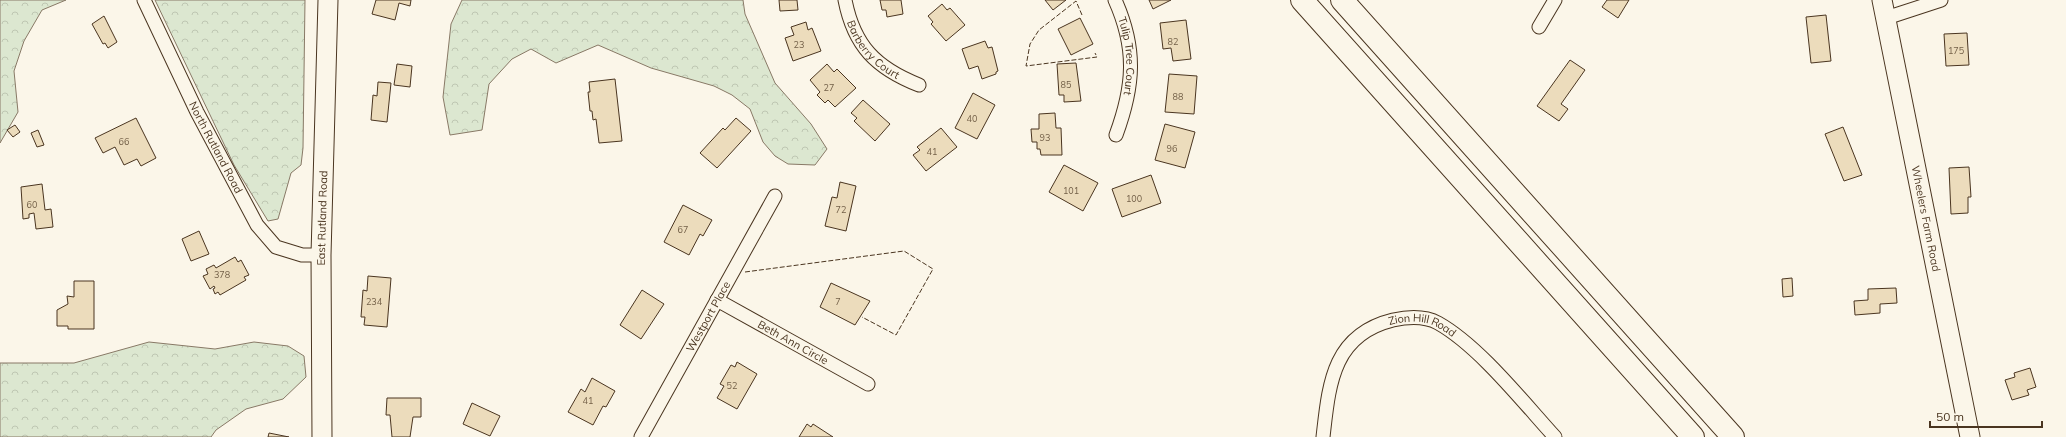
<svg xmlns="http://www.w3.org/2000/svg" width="2066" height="437" font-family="Mulish,sans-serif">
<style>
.forest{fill:url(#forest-crowns);stroke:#887966}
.building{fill:#ecdcbc;stroke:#4a3520}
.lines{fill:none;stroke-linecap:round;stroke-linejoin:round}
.street-casing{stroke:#4a3520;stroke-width:15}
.secondary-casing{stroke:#4a3520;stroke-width:21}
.highway-casing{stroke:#4a3520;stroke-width:24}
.street{stroke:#fbf6e9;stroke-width:13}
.secondary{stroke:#fbf6e9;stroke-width:19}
.highway{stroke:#fbf6e9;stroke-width:22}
.fence{stroke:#4a3520;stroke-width:1;stroke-dasharray:5 2;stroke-linecap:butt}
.labels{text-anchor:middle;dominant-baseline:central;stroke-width:3;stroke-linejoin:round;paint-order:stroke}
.number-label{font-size:9px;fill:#725f47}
.street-label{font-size:11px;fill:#4a3520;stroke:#fbf6e9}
</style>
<defs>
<pattern id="forest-crowns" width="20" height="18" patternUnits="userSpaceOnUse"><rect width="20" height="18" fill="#dce7d0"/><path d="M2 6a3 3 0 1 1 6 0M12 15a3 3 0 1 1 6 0" fill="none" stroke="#bec7b2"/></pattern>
</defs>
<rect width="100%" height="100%" fill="#fbf6e9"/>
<!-- forest -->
<g class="forest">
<path d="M 0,0 L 66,0 L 42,10 L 24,41 L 14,71 L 18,112 L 0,143 Z"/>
<path d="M 155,0 L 305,0 L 303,148 L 301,165 L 291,173 L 278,219 L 268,221 L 234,165 Z"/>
<path d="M 462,0 L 743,0 L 745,14 L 775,83 L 811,124 L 827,149 L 815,165 L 788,164 L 775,156 L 763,142 L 750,109 L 732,95 L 714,86 L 651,68 L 598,45 L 556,63 L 531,49 L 512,59 L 489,84 L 482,130 L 450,135 L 443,97 L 451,24 Z"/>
<path d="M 149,342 L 215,349 L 254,342 L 288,346 L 304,356 L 306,377 L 283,399 L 246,409 L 216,430 L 211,437 L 0,437 L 0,363 L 74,363 Z"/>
</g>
<!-- building -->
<g class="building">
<path d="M 376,0 L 411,0 L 410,6 L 399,3 L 395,20 L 372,14 Z"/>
<path d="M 779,0 L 797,0 L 798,10 L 780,11 Z"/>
<path d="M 880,0 L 901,0 L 903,14 L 887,17 L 886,10 L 882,10 Z"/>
<path d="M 1045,0 L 1066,0 L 1053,10 Z"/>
<path d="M 1149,0 L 1171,0 L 1153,9 Z"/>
<path d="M 1607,0 L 1629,0 L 1618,18 L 1602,7 Z"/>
<path d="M 942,4 L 947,10 L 950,8 L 965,25 L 946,41 L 931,24 L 933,22 L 928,16 Z"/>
<path d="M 1826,15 L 1831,61 L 1811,63 L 1806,17 Z"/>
<path d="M 104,16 L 117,42 L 108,48 L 105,43 L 103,44 L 92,24 Z"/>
<path d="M 1080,18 L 1093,44 L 1071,55 L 1058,29 Z"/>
<path d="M 1186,20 L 1191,59 L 1173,61 L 1171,48 L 1163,49 L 1160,23 Z"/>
<path d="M 806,22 L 808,30 L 812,28 L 821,51 L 793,61 L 785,38 L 794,35 L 791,27 Z"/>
<path d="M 1967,33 L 1969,65 L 1946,66 L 1944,34 Z"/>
<path d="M 985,41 L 988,48 L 992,47 L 998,71 L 996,72 L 996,74 L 982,79 L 978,66 L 969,69 L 962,49 Z"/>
<path d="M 1570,60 L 1585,70 L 1561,104 L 1568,109 L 1559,121 L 1537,106 Z"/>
<path d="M 1076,63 L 1081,101 L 1064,102 L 1064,95 L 1059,95 L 1057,64 Z"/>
<path d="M 397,64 L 412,66 L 410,87 L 394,85 Z"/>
<path d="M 827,64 L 834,72 L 837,69 L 856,88 L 835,107 L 828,100 L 825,103 L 817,95 L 820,92 L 810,80 Z"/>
<path d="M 1169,74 L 1197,76 L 1194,114 L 1165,112 Z"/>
<path d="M 615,79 L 622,141 L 599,143 L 596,119 L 593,120 L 592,111 L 590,111 L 588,92 L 590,92 L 589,82 Z"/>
<path d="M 378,82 L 391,83 L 387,122 L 371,120 L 373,95 L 377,96 Z"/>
<path d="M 973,93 L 995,105 L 977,139 L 955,128 Z"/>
<path d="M 863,100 L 890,124 L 875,141 L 854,121 L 857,118 L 851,113 Z"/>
<path d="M 1055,113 L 1056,128 L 1061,128 L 1062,155 L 1041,155 L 1040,149 L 1037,149 L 1037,142 L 1032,142 L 1031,129 L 1039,129 L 1039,114 Z"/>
<path d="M 136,118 L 156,158 L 141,166 L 137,159 L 124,165 L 115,147 L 103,153 L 95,138 Z"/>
<path d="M 736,118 L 751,131 L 717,168 L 700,153 L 723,128 L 725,130 Z"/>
<path d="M 1165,124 L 1195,132 L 1185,168 L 1155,160 Z"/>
<path d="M 15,125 L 20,132 L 13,137 L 7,130 Z"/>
<path d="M 1843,127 L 1862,175 L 1844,181 L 1825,134 Z"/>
<path d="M 941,128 L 957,147 L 926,171 L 913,155 L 920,150 L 917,147 Z"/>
<path d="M 38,130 L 44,145 L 37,147 L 31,133 Z"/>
<path d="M 1064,165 L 1098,183 L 1083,211 L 1049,192 Z"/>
<path d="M 1969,167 L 1971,197 L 1968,197 L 1968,213 L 1951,214 L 1949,168 Z"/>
<path d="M 1151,175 L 1161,203 L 1122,217 L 1112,189 Z"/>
<path d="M 840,182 L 856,186 L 846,231 L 825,226 L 832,197 L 837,198 Z"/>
<path d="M 42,184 L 45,210 L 51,209 L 53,227 L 36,229 L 34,213 L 29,214 L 29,218 L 23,219 L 21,187 Z"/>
<path d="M 683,205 L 712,220 L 703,236 L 700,234 L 689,255 L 664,242 Z"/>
<path d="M 199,231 L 209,254 L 191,261 L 182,239 Z"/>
<path d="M 235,257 L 238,262 L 241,260 L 249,275 L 244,277 L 246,280 L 220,295 L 218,292 L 215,294 L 213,289 L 215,288 L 214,286 L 210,289 L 203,276 L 208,274 L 206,269 L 214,265 L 216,268 Z"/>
<path d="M 368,276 L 391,278 L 387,327 L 364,325 L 365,317 L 361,317 L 363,290 L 367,291 Z"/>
<path d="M 1792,278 L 1793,296 L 1783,297 L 1782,279 Z"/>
<path d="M 74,281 L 94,281 L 94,329 L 68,329 L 68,326 L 57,326 L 57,310 L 68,304 L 67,296 L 74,297 Z"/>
<path d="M 831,283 L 870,301 L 855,325 L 820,307 Z"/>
<path d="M 1896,288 L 1897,303 L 1880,304 L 1880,313 L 1855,315 L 1854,301 L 1868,300 L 1868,289 Z"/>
<path d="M 642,290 L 664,304 L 641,339 L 620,325 Z"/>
<path d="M 737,362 L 757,374 L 737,409 L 717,398 L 724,386 L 720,384 L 731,365 L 735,367 Z"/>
<path d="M 2030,368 L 2036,387 L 2027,390 L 2029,395 L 2012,400 L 2005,380 L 2015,377 L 2014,373 Z"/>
<path d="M 592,378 L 615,391 L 606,407 L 603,406 L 593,425 L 568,412 L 581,389 L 585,392 Z"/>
<path d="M 387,398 L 421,398 L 421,417 L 413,417 L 410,437 L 392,437 L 390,415 L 386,415 Z"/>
<path d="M 472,403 L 500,416 L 490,436 L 463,424 Z"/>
<path d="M 807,424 L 811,427 L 813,424 L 833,437 L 799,437 Z"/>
<path d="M 269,433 L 289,437 L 268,437 Z"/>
</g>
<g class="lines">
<defs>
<g id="street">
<path id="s1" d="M 144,0 L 197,112 L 257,225 L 276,247 L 302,255 L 321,255"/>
<path id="s2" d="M 845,0 C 854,46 876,68 919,85"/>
<path id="s3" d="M 1115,0 C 1137,49 1134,86 1116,135"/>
<path d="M 1886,18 L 1941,0"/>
<path d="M 1539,27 L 1555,0"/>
<path id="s4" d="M 717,300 L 868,384"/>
<path id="s5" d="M 641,437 L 775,196"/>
<path id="s6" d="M 1323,437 C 1329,385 1332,335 1393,320 C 1407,317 1425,316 1438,323 C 1479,346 1523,402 1555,437"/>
</g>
<g id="secondary">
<path id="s7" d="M 1882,0 L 1970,437"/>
<path id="s8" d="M 322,437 L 321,255 L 328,0"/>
</g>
<g id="highway">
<path d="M 1302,0 L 1693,437"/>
<path d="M 1342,0 L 1733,437"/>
</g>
</defs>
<!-- street casing -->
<use href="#street" class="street-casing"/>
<!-- secondary casing -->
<use href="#secondary" class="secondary-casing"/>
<!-- highway casing -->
<use href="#highway" class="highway-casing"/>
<!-- street -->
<use href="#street" class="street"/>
<!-- secondary -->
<use href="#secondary" class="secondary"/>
<!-- highway -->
<use href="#highway" class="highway"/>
<!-- fence -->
<g class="fence">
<path d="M 1082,15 L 1076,1 L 1039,30 L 1030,44 L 1026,66 L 1097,57 L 1095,53"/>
<path d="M 745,272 L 904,251 L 933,269 L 896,335 L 862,317"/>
</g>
</g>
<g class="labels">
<!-- number labels -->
<g class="number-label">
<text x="1173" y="41">82</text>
<text x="799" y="44">23</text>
<text x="1956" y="50">175</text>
<text x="1066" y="84">85</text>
<text x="829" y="87">27</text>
<text x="1178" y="96">88</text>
<text x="972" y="118">40</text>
<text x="1045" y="137">93</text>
<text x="124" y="141">66</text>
<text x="1172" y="148">96</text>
<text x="932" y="151">41</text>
<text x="1071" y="190">101</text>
<text x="1134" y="198">100</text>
<text x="32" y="204">60</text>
<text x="841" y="209">72</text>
<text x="683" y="229">67</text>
<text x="222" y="274">378</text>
<text x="374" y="301">234</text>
<text x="838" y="301">7</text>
<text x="732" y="385">52</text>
<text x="588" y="400">41</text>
</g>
<!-- street labels -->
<g class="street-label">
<text stroke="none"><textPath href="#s2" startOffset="59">Barberry Court</textPath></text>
<text stroke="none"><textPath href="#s3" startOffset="58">Tulip Tree Court</textPath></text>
<text stroke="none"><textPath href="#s1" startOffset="164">North Rutland Road</textPath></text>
<text stroke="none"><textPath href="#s8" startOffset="219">East Rutland Road</textPath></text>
<text stroke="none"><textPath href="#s7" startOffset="223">Wheelers Farm Road</textPath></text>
<text stroke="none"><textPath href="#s5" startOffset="138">Westport Place</textPath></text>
<text stroke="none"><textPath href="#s6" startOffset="179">Zion Hill Road</textPath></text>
<text stroke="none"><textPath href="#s4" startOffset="87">Beth Ann Circle</textPath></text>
</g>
</g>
<!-- scale -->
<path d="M1930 421v6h112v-6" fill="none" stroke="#4a3520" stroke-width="2"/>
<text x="1936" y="421" font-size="12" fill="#4a3520" stroke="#fbf6e9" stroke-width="3" paint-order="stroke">50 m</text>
</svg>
